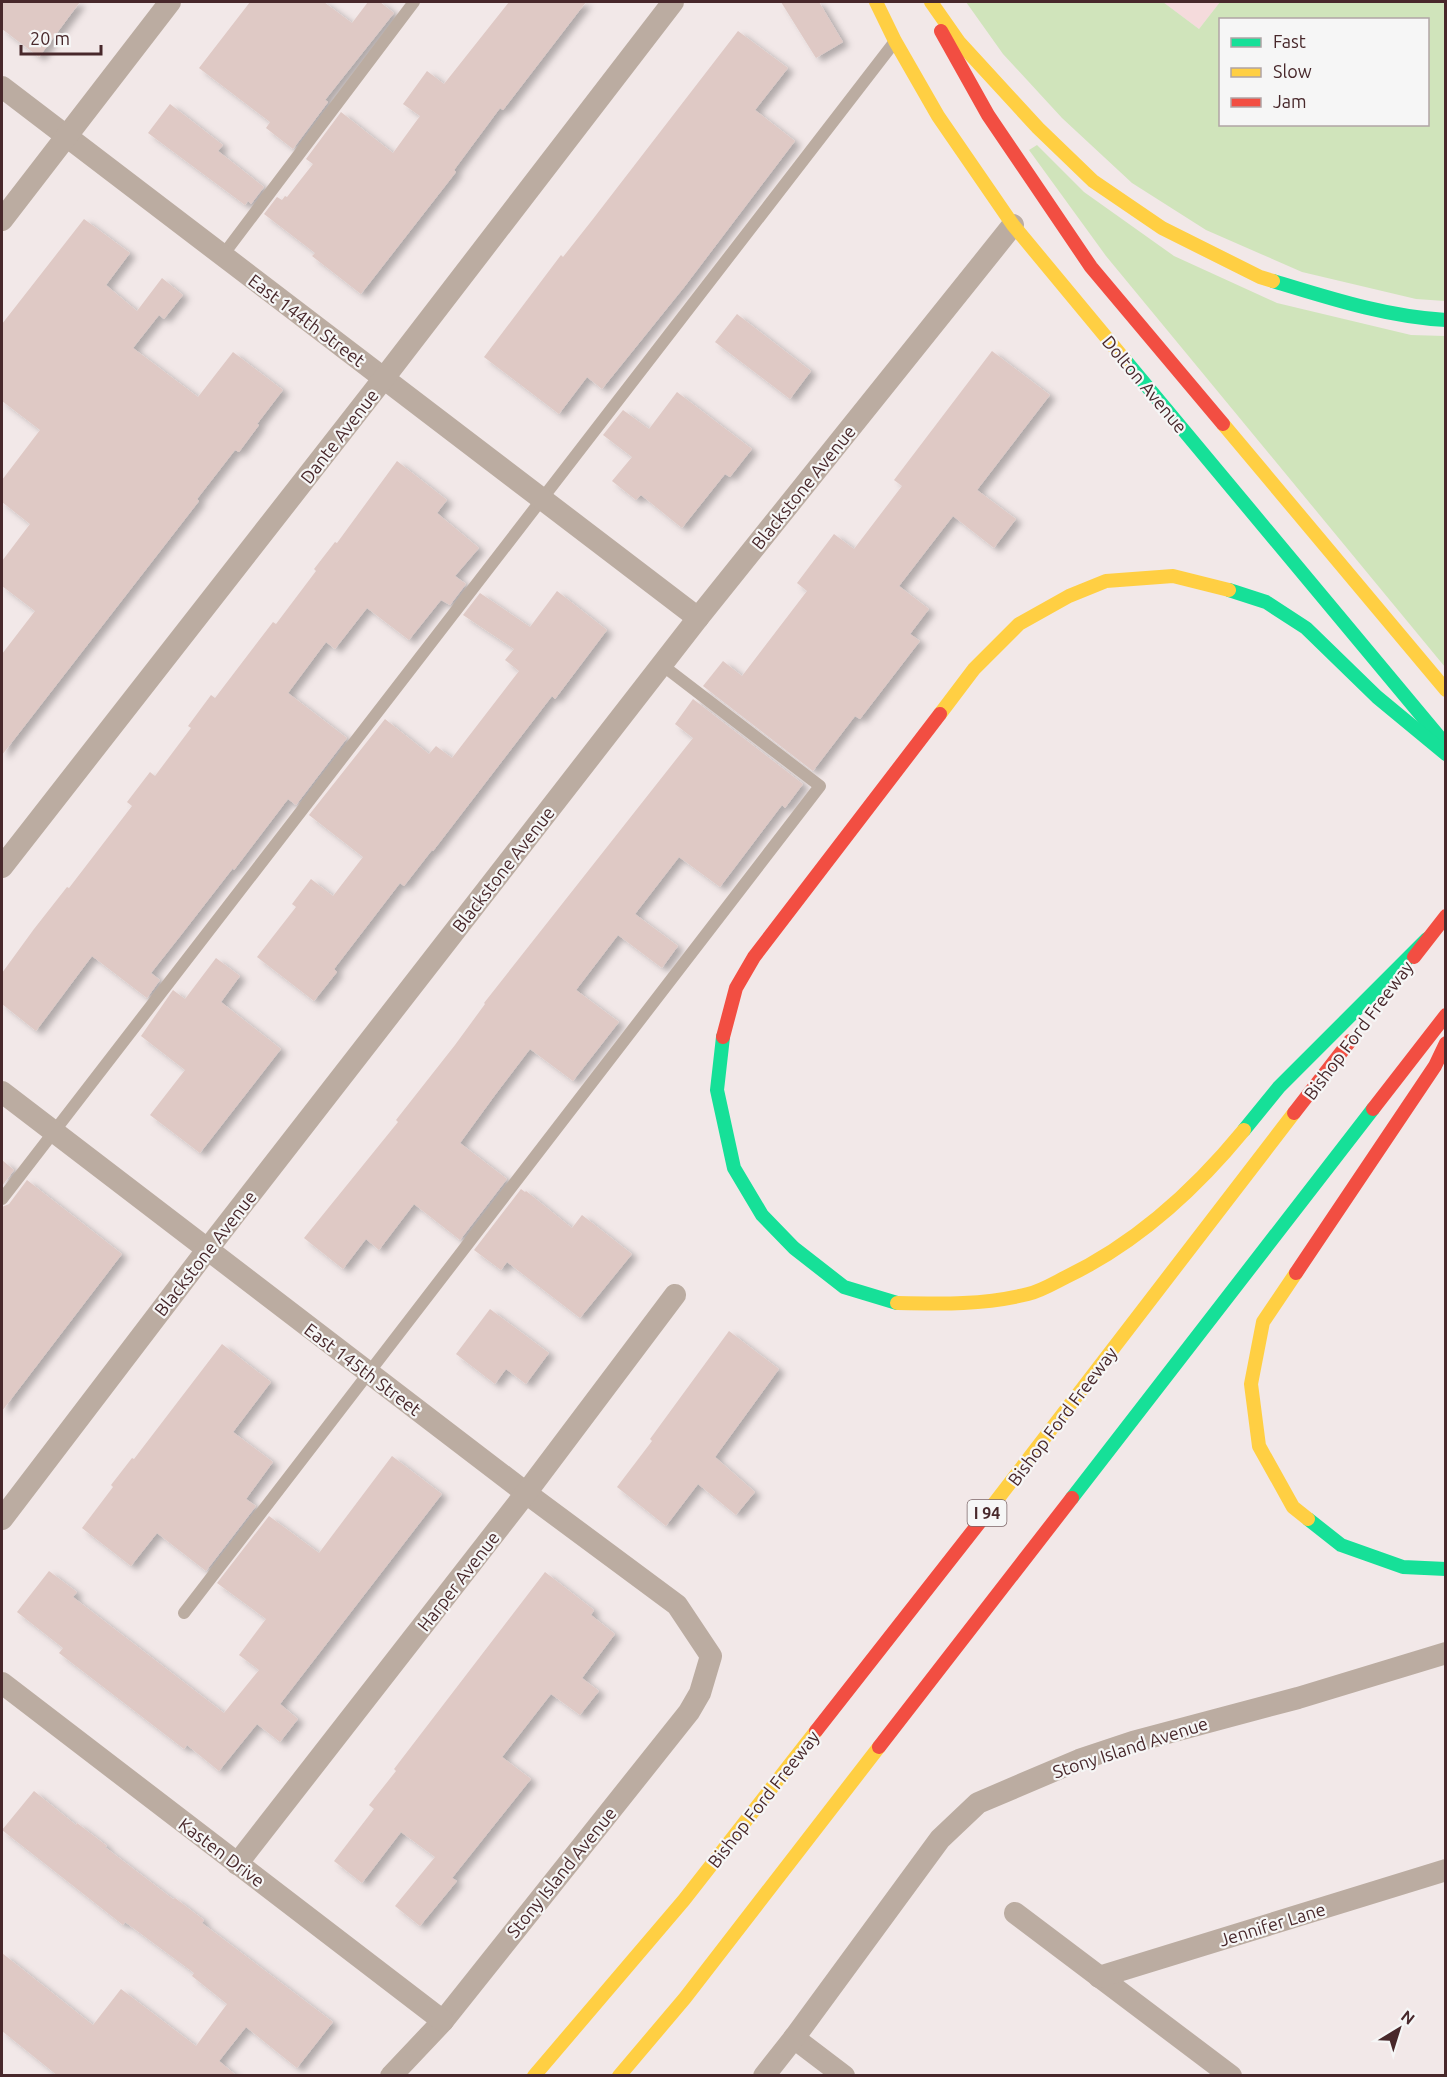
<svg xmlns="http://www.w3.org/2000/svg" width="1447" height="2077" font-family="Ubuntu,sans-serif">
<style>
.built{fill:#f5dbdc}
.green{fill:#d0e4bb;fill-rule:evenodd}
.building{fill:#dfc9c5;filter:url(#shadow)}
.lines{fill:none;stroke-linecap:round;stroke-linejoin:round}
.lane{stroke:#bbaca1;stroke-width:12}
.street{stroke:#bbaca1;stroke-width:22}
.fast{stroke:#16e098;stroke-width:14}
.slow{stroke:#ffcf43;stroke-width:14}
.jam{stroke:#f24e42;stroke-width:14}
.labels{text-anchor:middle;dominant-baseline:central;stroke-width:4.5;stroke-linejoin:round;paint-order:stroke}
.shield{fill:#f6f6f6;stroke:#7c6668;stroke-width:1.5}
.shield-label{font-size:16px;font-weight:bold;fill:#48282b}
.street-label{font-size:18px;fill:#48282b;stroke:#f6f6f6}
</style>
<defs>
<filter id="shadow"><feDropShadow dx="6" dy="4" stdDeviation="3" flood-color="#0004"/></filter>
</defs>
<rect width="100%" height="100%" fill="#f2e8e8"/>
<!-- built -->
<path class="built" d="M 1163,2 L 1220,2 L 1199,29 Z"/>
<!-- green -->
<g class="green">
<path d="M 966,2 L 1163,2 L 1199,29 L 1220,2 L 1445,2 L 1445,301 L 1416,299 L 1302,272 L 1206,230 L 1132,183 L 1062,118 L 1003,54 ZM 1220,20 L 1428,20 L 1428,124 L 1220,124 Z"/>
<path d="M 1037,145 L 1084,192 L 1174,256 L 1277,303 L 1411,335 L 1445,336 L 1445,667 L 1106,256 L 1029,150 Z"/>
</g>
<!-- building -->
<g class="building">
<path d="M 2,2 L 80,2 L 39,57 L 2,29 Z"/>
<path d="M 250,2 L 324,2 L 352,23 L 368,2 L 380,2 L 394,13 L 325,100 L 328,102 L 293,149 L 266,128 L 270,122 L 199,68 Z"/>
<path d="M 509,2 L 586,2 L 503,110 L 500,108 L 454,170 L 456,172 L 361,294 L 312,256 L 315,253 L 264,214 L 277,197 L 282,200 L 285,196 L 287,197 L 313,164 L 306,159 L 341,112 L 393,153 L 420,116 L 403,104 L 427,71 L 444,84 Z"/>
<path d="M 781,2 L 819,2 L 843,42 L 816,58 Z"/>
<path d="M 738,31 L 788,68 L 755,110 L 795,141 L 685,286 L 602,389 L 587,377 L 559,414 L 484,357 L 561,255 L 563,257 L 593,219 Z"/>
<path d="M 170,104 L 223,145 L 218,151 L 264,187 L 251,204 L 248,201 L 245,205 L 148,133 Z"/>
<path d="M 84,219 L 130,253 L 106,285 L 137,311 L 162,278 L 183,295 L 164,319 L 159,315 L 133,348 L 198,397 L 233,352 L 283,390 L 257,424 L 259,425 L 239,452 L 235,450 L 197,499 L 199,501 L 2,755 L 2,654 L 35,611 L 2,586 L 2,561 L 30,524 L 2,502 L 2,480 L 40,430 L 2,401 L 2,324 Z"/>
<path d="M 737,314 L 811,371 L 790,399 L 715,342 Z"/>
<path d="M 992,351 L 1050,395 L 977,490 L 1016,519 L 994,548 L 953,516 L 899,586 L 929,609 L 910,634 L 920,641 L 860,719 L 855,716 L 813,771 L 703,686 L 723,661 L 742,676 L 807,591 L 797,583 L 834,534 L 854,549 L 902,486 L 894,480 Z"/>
<path d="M 677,392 L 752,449 L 730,477 L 725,474 L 682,528 L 641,495 L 636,500 L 612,481 L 632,457 L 603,435 L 623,410 L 649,429 Z"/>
<path d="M 397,461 L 447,500 L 437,513 L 479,548 L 455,576 L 466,584 L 450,605 L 441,600 L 409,640 L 367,608 L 335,649 L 326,642 L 288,693 L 347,738 L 296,805 L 288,799 L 234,870 L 233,868 L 181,935 L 151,973 L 160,980 L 147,998 L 92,956 L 36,1031 L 2,1004 L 2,973 L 34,929 L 67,887 L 69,888 L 132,806 L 127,802 L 150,772 L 155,776 L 191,728 L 188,726 L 211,695 L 215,698 L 273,622 L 276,624 L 316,571 L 314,569 L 335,542 L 337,543 Z"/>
<path d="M 557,591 L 607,630 L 555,699 L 552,696 L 433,851 L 432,850 L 404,886 L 400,883 L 334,969 L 337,972 L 314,1001 L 257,957 L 296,907 L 292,904 L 311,879 L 333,896 L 363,857 L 309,815 L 385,719 L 429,754 L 436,746 L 452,758 L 519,671 L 505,660 L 514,649 L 463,615 L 480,593 L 530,627 Z"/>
<path d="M 693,699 L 803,784 L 785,808 L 782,805 L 720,887 L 679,857 L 635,914 L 678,946 L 662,968 L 618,935 L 576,990 L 619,1022 L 573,1081 L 530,1049 L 495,1095 L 460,1143 L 507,1179 L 460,1240 L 414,1204 L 379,1250 L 366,1239 L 343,1269 L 304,1238 L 398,1122 L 396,1120 L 455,1045 L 485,1004 L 484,1003 L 693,738 L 675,724 Z"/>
<path d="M 216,958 L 240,976 L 221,1002 L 281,1049 L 200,1153 L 150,1115 L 185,1070 L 141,1036 L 173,990 L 185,999 Z"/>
<path d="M 2,1160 L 14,1170 L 2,1186 Z"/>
<path d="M 27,1180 L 122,1254 L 2,1411 L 2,1207 L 9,1204 Z"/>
<path d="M 521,1189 L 525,1192 L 526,1191 L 572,1228 L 582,1215 L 632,1254 L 580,1318 L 507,1262 L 501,1270 L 474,1250 Z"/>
<path d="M 490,1309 L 549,1353 L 526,1384 L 506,1369 L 495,1384 L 456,1354 Z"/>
<path d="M 729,1331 L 779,1369 L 715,1457 L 755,1492 L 736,1515 L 698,1484 L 666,1526 L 617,1487 L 652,1441 L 650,1439 Z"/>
<path d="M 222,1344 L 271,1382 L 233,1432 L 273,1462 L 246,1499 L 256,1506 L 206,1571 L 157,1533 L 131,1566 L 82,1528 L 113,1487 L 111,1485 L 132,1458 L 134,1459 Z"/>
<path d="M 392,1456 L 442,1494 L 280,1704 L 298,1719 L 280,1742 L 257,1724 L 219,1771 L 187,1745 L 184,1749 L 59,1653 L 63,1648 L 17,1612 L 49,1571 L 77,1592 L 73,1597 L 224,1713 L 259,1670 L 239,1655 L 266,1619 L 217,1583 L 269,1516 L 319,1553 Z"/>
<path d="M 545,1572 L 594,1610 L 591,1615 L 615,1634 L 582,1678 L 599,1691 L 580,1715 L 551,1694 L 502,1757 L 531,1779 L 452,1878 L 457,1881 L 420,1926 L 395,1906 L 435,1857 L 401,1832 L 362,1883 L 334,1861 L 374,1809 L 369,1805 L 396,1771 L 394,1769 Z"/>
<path d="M 34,1791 L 76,1825 L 77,1823 L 107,1846 L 105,1847 L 173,1899 L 175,1898 L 204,1920 L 202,1923 L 333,2022 L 297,2068 L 246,2027 L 219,2061 L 237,2076 L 58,2076 L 2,2031 L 2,1953 L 93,2025 L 121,1989 L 196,2046 L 227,2004 L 192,1976 L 194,1973 L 125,1922 L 123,1925 L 2,1830 Z"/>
</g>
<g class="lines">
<!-- lane -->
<g class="lane">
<path d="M 223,255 L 414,2"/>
<path d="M 2,1199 L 893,44"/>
<path d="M 184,1613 L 820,786 L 662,665"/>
</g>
<!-- street -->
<g class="street">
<path d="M 2,87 L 698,618"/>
<path d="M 2,220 L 170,2"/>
<path d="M 2,867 L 384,378 L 673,2"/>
<path d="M 2,1092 L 526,1493 L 677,1605 L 711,1656 L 700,1693 L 689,1712 L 443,2021 L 391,2076"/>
<path d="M 2,1519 L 207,1250 L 698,618 L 1013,225"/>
<path d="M 2,1683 L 443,2021"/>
<path d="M 237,1864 L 526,1493 L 675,1295"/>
<path d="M 1015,1913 L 1231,2076"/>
<path d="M 1099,1977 L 1446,1870"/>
<path d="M 794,2038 L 844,2076"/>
<path d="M 764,2076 L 794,2038 L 940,1839 L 978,1803 L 1079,1760 L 1133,1742 L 1298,1698 L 1446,1653"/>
</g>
<!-- fast -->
<g class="fast">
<path d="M 1273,281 C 1329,298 1387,317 1446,320"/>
<path d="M 1125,360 L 1441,739"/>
<path d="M 1229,590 L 1266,602 L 1306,628 L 1377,697 L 1446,754"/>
<path d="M 723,1037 L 717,1090 L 734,1168 L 762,1215 L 794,1248 L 844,1287 L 897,1303"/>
<path d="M 1244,1130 L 1279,1087 L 1427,939"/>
<path d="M 1072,1498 L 1373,1109"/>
<path d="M 1308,1519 L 1341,1545 L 1403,1567 L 1446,1569"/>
</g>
<!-- slow -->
<g class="slow">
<path d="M 876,2 L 895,41 L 938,116 L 1013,225 L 1125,360"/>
<path d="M 931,2 L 959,42 L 1038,128 L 1093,181 L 1162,228 L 1260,277 L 1273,281"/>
<path d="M 1223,424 L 1446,690"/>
<path d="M 940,714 L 974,669 L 1019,624 L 1069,596 L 1106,581 L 1173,576 L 1229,590"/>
<path d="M 1296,1273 L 1263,1322 L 1251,1384 L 1259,1446 L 1293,1507 L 1308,1519"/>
<path d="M 897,1303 C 942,1304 984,1305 1028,1294 C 1041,1291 1054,1283 1066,1277 C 1137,1243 1194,1191 1244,1130"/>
<path d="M 983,1518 L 1294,1113"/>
<path d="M 534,2076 L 684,1900 L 816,1731"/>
<path d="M 619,2076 L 685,1998 L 879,1747"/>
</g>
<!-- jam -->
<g class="jam">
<path d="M 941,31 L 988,115 L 1091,267 L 1223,424"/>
<path d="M 1414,957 L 1446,916"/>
<path d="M 723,1037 L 736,988 L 754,957 L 940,714"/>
<path d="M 1373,1109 L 1446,1015"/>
<path d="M 1294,1113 L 1350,1041"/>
<path d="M 1296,1273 L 1435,1066 L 1446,1043"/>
<path d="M 816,1731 L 983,1518"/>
<path d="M 879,1747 L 1072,1498"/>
</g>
</g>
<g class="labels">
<!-- shield labels -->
<rect class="shield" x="967.5" y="1500" width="39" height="26" rx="4.5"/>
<g class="shield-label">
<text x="987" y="1513">I 94</text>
</g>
<!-- street labels -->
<g class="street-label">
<text transform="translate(307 320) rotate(37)">East 144th Street</text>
<text transform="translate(1145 384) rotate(50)">Dolton Avenue</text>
<text transform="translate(339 436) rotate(-52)">Dante Avenue</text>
<text transform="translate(803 487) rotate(-51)">Blackstone Avenue</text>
<text transform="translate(503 869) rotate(-52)">Blackstone Avenue</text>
<text transform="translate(1358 1030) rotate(-53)">Bishop Ford Freeway</text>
<text transform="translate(205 1253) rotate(-52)">Blackstone Avenue</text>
<text transform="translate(363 1369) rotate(37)">East 145th Street</text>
<text transform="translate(1062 1416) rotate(-53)">Bishop Ford Freeway</text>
<text transform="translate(458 1581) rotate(-52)">Harper Avenue</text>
<text transform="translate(1130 1747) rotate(-18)">Stony Island Avenue</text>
<text transform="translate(763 1799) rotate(-52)">Bishop Ford Freeway</text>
<text transform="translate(222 1852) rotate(37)">Kasten Drive</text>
<text transform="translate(561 1872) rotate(-51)">Stony Island Avenue</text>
<text transform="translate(1272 1924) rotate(-17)">Jennifer Lane</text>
</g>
</g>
<!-- border -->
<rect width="1447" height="2077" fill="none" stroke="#48282b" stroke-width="6"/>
<!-- legend -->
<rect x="1219" y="18" width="210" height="108" fill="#f6f6f6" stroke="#b0a4a5" stroke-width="1.5"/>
<rect x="1231" y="38" width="30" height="9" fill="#16e098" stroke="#b0a4a5" stroke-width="1.5"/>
<text x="1273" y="48" font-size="18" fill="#48282b">Fast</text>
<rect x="1231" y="68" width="30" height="9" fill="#ffcf43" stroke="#b0a4a5" stroke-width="1.5"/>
<text x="1273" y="78" font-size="18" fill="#48282b">Slow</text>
<rect x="1231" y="98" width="30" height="9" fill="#f24e42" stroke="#b0a4a5" stroke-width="1.5"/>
<text x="1273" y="108" font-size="18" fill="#48282b">Jam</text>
<!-- north arrow -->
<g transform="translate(1399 2029) rotate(38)" stroke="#f6f6f6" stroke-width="4.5" paint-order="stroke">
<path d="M0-4.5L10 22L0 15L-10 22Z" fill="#48282b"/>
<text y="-9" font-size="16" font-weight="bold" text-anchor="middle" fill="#48282b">N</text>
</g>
<!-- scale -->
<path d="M21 45v9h80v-9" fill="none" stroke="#48282b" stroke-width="3"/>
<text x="30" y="45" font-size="18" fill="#48282b" stroke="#f6f6f6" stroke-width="4.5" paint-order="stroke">20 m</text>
</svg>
